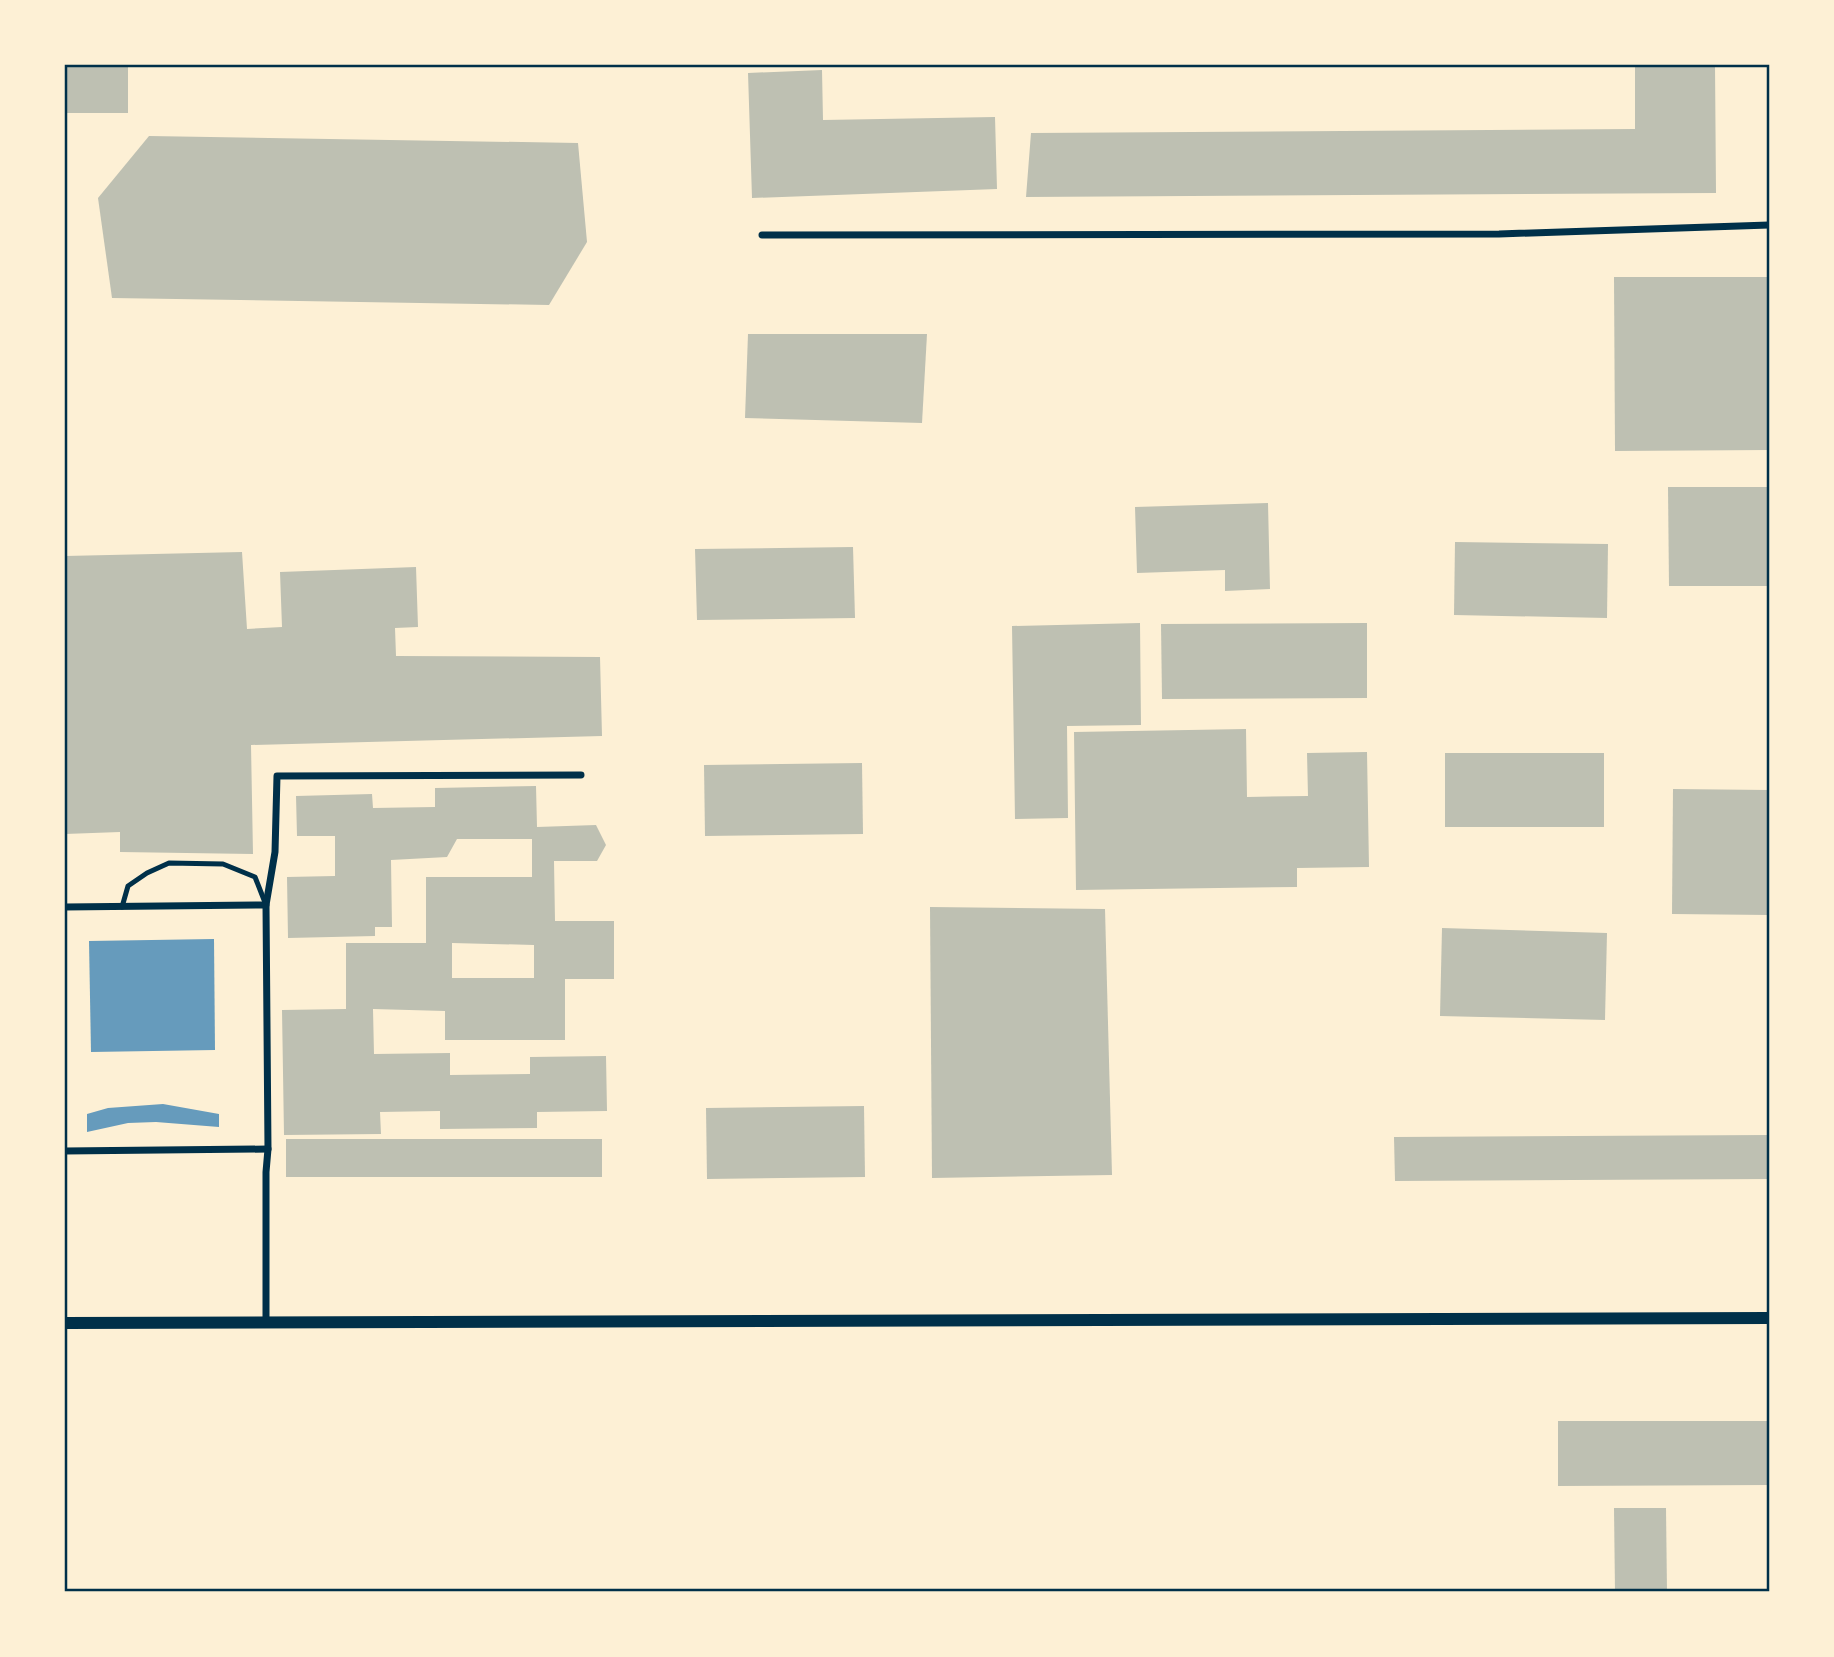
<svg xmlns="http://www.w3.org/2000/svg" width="1834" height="1657" font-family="'Exo 2',sans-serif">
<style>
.water{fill:#669bbc}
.building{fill:#bec0b2;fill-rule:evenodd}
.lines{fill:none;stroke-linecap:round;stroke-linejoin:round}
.service{stroke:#003049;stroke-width:5}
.minor{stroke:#003049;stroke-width:7}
.tertiary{stroke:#003049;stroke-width:12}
.neatline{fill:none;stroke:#003049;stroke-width:2.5}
</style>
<rect width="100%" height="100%" fill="#fdf0d5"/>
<!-- water -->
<g class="water">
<path d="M 214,939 L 215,1050 L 91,1052 L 89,941 Z"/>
<path d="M 163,1104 L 219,1114 L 219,1127 L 156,1122 L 128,1123 L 87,1132 L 87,1114 L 108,1108 Z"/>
</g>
<!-- building -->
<g class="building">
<rect x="65" y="65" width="63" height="48"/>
<path d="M 1635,65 L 1715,65 L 1716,193 L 1026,197 L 1031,133 L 1635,129 Z"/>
<path d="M 822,70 L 823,120 L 995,117 L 997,189 L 752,198 L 748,73 Z"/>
<path d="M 149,136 L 578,143 L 587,242 L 549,305 L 112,298 L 98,198 Z"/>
<path d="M 1614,277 L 1769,277 L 1769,450 L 1615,451 Z"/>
<path d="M 748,334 L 927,334 L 922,423 L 745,418 Z"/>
<path d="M 1668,487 L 1769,487 L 1769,586 L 1669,586 Z"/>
<path d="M 1268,503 L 1270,589 L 1225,591 L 1225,570 L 1137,573 L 1135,507 Z"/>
<path d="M 1455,542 L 1608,544 L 1607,618 L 1454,615 Z"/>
<path d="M 853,547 L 855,618 L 697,620 L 695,549 Z"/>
<path d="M 242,552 L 247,629 L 282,627 L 280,572 L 416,567 L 418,627 L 395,628 L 396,656 L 600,657 L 602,736 L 251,745 L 253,854 L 120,852 L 120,832 L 65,834 L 65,556 Z"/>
<path d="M 1140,623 L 1141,725 L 1067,726 L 1068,818 L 1015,819 L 1012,626 Z"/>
<path d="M 1367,623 L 1367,698 L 1162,699 L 1161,624 Z"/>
<path d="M 1246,729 L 1247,797 L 1308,796 L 1307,753 L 1367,752 L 1369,867 L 1297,868 L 1297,887 L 1076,890 L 1074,732 Z"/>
<rect x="1445" y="753" width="159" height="74"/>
<path d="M 862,763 L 863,834 L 705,836 L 704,765 Z"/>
<path d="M 536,786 L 537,827 L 596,825 L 606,845 L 597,861 L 554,861 L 555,921 L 614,921 L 614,979 L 565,979 L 565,1040 L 445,1040 L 445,1011 L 373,1009 L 374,1054 L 450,1053 L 450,1075 L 530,1074 L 530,1057 L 606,1056 L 607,1111 L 537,1112 L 537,1128 L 440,1129 L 440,1111 L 380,1112 L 381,1134 L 284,1135 L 282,1010 L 346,1009 L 346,943 L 426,943 L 426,877 L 532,877 L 532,839 L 457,839 L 447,857 L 391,860 L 392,927 L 375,927 L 375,936 L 288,938 L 287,877 L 335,876 L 335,836 L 297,836 L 296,796 L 372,794 L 373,808 L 435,807 L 435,788 ZM 452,943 L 534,945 L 534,978 L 452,978 Z"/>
<path d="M 1673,789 L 1769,790 L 1769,915 L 1672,914 Z"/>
<path d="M 930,907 L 1105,909 L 1112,1175 L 932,1178 Z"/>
<path d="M 1442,928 L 1607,933 L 1605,1020 L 1440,1016 Z"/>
<path d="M 864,1106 L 865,1177 L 707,1179 L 706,1108 Z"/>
<path d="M 1769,1135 L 1769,1179 L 1395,1181 L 1394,1137 Z"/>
<rect x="286" y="1139" width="316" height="38"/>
<path d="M 1558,1421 L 1769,1421 L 1769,1485 L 1558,1486 Z"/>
<path d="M 1614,1508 L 1666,1508 L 1667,1592 L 1615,1592 Z"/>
</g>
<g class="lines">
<!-- service -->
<path class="service" d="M 122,907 L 128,886 L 147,873 L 169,863 L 223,864 L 255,877 L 266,905"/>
<!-- minor -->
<g class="minor">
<path d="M 762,235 L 1499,234 L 1769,225"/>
<path d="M 266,905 L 275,852 L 277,776 L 581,775"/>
<path d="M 65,907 L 266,905 L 268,1149 L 266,1172 L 266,1323"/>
<path d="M 65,1151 L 268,1149"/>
</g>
<!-- tertiary -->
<path class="tertiary" d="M 65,1323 L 1769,1318"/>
</g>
<!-- border -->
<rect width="1834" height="1657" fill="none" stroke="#fdf0d5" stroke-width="133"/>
<rect x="66" y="66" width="1702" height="1524" class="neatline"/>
</svg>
